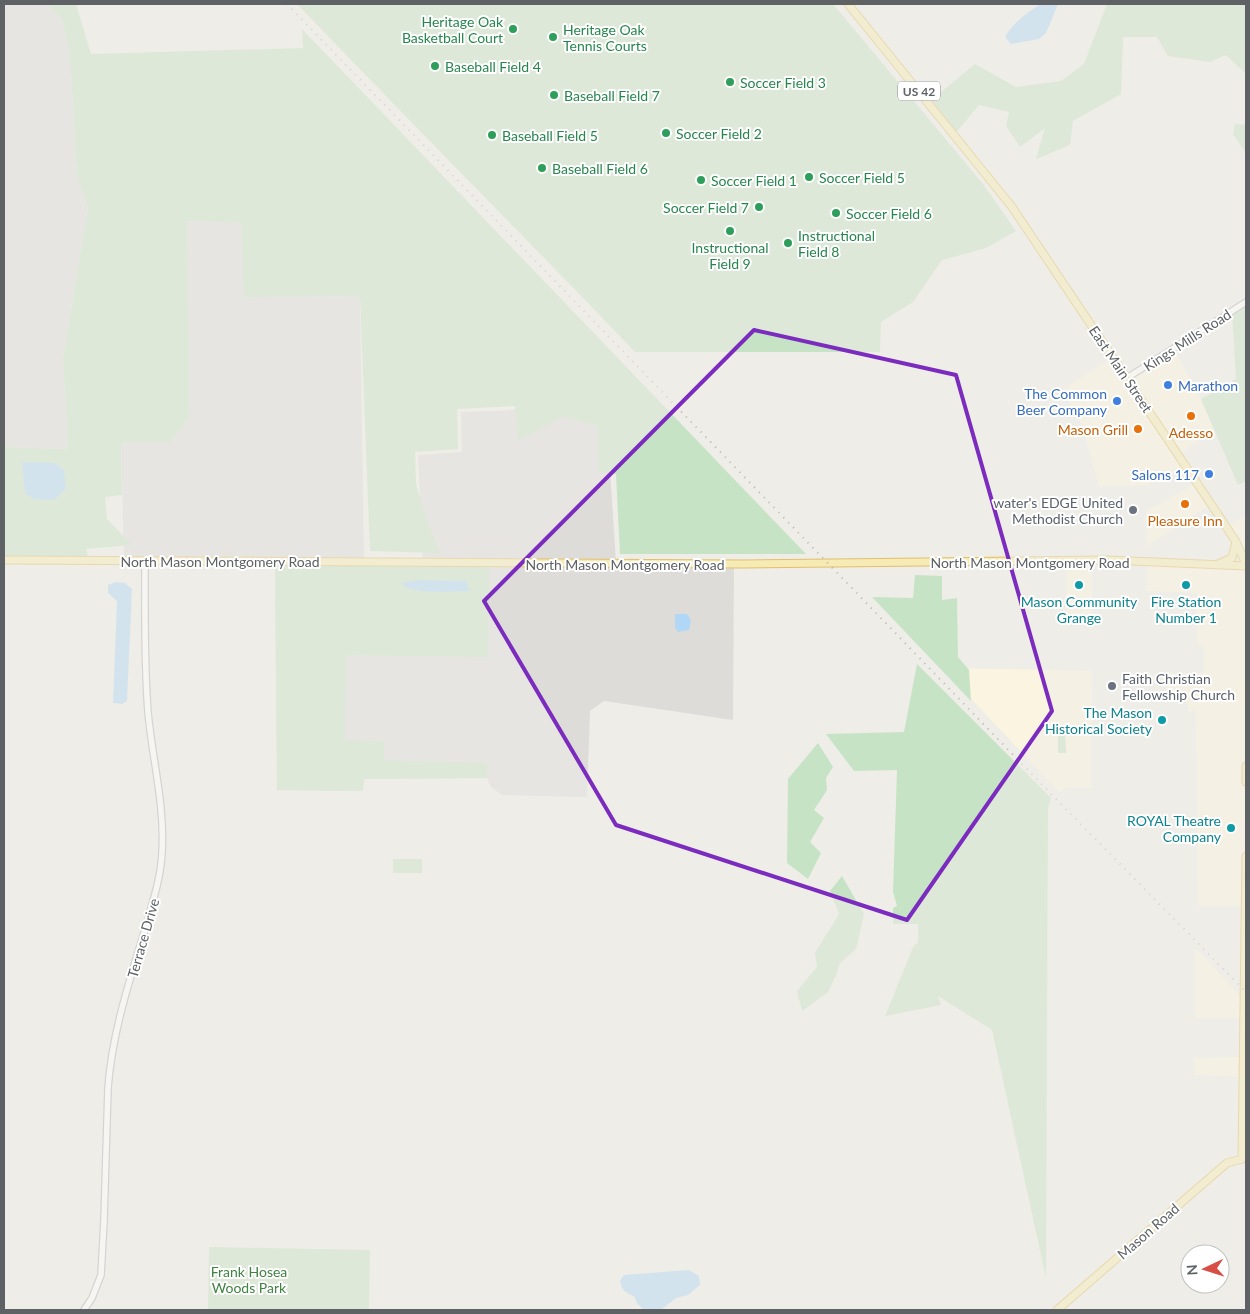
<svg xmlns="http://www.w3.org/2000/svg" width="1250" height="1314" font-family="Lato,sans-serif">
<style>
.commercial{fill:#faf4e0}
.industrial{fill:#dedcd9}
.green{fill:#c7e3c6}
.water{fill:#b0d8f6}
.lines{fill:none;stroke-linecap:round;stroke-linejoin:round}
.minor-casing{stroke:#b4b7ba;stroke-width:8}
.major-casing{stroke:#e2bf6c;stroke-width:9}
.minor{stroke:#fff;stroke-width:5.5}
.major{stroke:#f6ebb4;stroke-width:7}
.rail{stroke:#b4b5b5;stroke-width:2;stroke-dasharray:1 6;stroke-linecap:butt}
.marked{fill:none;stroke:#7b2cbf;stroke-width:4;stroke-linejoin:round}
.leisure-dot{fill:#2e9e5b;stroke:#fff;stroke-width:2}
.shop-dot{fill:#3f7fe0;stroke:#fff;stroke-width:2}
.food-dot{fill:#e8710a;stroke:#fff;stroke-width:2}
.worship-dot{fill:#6b7280;stroke:#fff;stroke-width:2}
.culture-dot{fill:#0f9aa8;stroke:#fff;stroke-width:2}
.labels{text-anchor:middle;dominant-baseline:central;stroke-width:4;stroke-linejoin:round;paint-order:stroke}
.shield{fill:#fff;stroke:#8e9193;stroke-width:1}
.shield-label{font-size:12px;font-weight:bold;fill:#5e6265}
.leisure-label{font-size:14px;fill:#27864d;stroke:#fff;text-anchor:start}
.street-label{font-size:14px;fill:#5e6265;stroke:#fff}
.shop-label{font-size:14px;fill:#366cbe;stroke:#fff;text-anchor:end}
.food-label{font-size:14px;fill:#c56008;stroke:#fff}
.worship-label{font-size:14px;fill:#5b616d;stroke:#fff;text-anchor:end}
.culture-label{font-size:14px;fill:#0d838f;stroke:#fff}
.park-label{font-size:14px;fill:#408342;stroke:#fff}
</style>
<rect width="100%" height="100%" fill="#efede7"/>
<!-- commercial -->
<g class="commercial">
<path d="M 1174,349 L 1201,399 L 1214,431 L 1178,454 L 1187,469 L 1156,477 L 1148,485 L 1099,486 L 1083,427 L 1063,389 L 1113,357 L 1127,378 Z"/>
<path d="M 1197,483 L 1211,504 L 1147,546 L 1146,511 Z"/>
<path d="M 1246,516 L 1246,564 L 1225,526 Z"/>
<path d="M 1066,560 L 1092,560 L 1092,618 L 1066,617 Z"/>
<path d="M 1147,562 L 1246,566 L 1246,906 L 1198,906 L 1196,711 L 1188,711 L 1187,694 L 1166,695 L 1166,673 L 1204,673 L 1204,646 L 1197,645 L 1197,593 L 1147,591 Z"/>
<path d="M 942,668 L 1092,671 L 1091,788 L 1067,788 L 1059,792 Z"/>
<path d="M 1195,948 L 1244,999 L 1244,1018 L 1195,1018 Z"/>
<path d="M 1244,1057 L 1244,1077 L 1194,1075 L 1194,1058 Z"/>
</g>
<!-- industrial -->
<g class="industrial">
<path d="M 4,4 L 47,4 L 62,19 L 70,55 L 77,178 L 88,207 L 63,358 L 68,449 L 4,447 Z"/>
<path d="M 186,221 L 241,223 L 245,297 L 360,296 L 364,562 L 423,562 L 418,455 L 462,452 L 461,412 L 606,406 L 616,563 L 734,564 L 733,720 L 604,701 L 590,711 L 587,797 L 502,795 L 491,787 L 487,778 L 364,779 L 363,791 L 277,790 L 275,561 L 124,560 L 121,442 L 171,442 L 189,418 Z"/>
</g>
<!-- green -->
<g class="green">
<path d="M 47,4 L 76,4 L 91,54 L 303,48 L 302,29 L 806,554 L 620,554 L 616,474 L 598,472 L 598,426 L 562,417 L 518,441 L 515,406 L 457,409 L 458,449 L 415,452 L 416,484 L 429,527 L 441,553 L 370,551 L 360,296 L 244,297 L 241,223 L 187,221 L 189,418 L 171,442 L 121,442 L 122,495 L 105,497 L 107,519 L 132,545 L 86,549 L 89,560 L 4,560 L 4,447 L 68,449 L 63,358 L 88,207 L 77,178 L 70,55 L 62,19 Z"/>
<path d="M 297,4 L 833,4 L 983,184 L 1016,231 L 986,248 L 942,260 L 913,302 L 881,322 L 880,352 L 635,352 C 523,235 409,121 297,4 Z"/>
<path d="M 1107,4 L 1246,4 L 1246,74 L 1226,55 L 1210,62 L 1168,56 L 1157,37 L 1123,37 L 1121,94 L 1073,121 L 1070,145 L 1036,159 L 1045,128 L 1020,147 L 1006,126 L 1009,112 L 979,105 L 954,135 L 928,103 L 975,64 L 1016,87 L 1061,81 L 1084,64 Z"/>
<path d="M 1235,124 L 1246,125 L 1246,153 L 1233,134 Z"/>
<path d="M 1246,301 L 1246,481 L 1238,485 L 1201,399 L 1236,379 L 1232,311 Z"/>
<path d="M 275,561 L 489,563 L 488,657 L 346,655 L 345,740 L 384,741 L 384,760 L 487,763 L 487,778 L 364,779 L 363,791 L 277,790 Z"/>
<path d="M 915,575 L 942,576 L 942,600 L 957,598 L 958,657 L 969,670 L 971,701 L 872,597 L 913,598 Z"/>
<path d="M 917,664 L 1051,798 L 1048,808 L 1046,1278 L 992,1030 L 938,996 L 941,1005 L 885,1016 L 914,945 L 918,943 L 918,924 L 893,924 L 893,908 L 897,906 L 893,892 L 897,770 L 854,771 L 826,734 L 904,732 Z"/>
<path d="M 1065,731 L 1066,753 L 1058,753 L 1058,735 L 1061,735 Z"/>
<path d="M 818,743 L 833,767 L 826,778 L 827,790 L 814,810 L 824,818 L 810,842 L 821,853 L 808,879 L 787,863 L 788,779 Z"/>
<rect x="393" y="859" width="29" height="14"/>
<path d="M 842,876 L 864,914 L 856,949 L 840,963 L 837,973 L 828,992 L 802,1011 L 797,991 L 817,967 L 815,953 L 839,914 L 830,891 Z"/>
<path d="M 209,1247 L 370,1250 L 369,1310 L 208,1310 Z"/>
</g>
<!-- water -->
<g class="water">
<path d="M 1041,4 L 1058,4 L 1046,33 L 1039,39 L 1011,44 L 1005,37 C 1013,23 1027,12 1041,4 Z"/>
<path d="M 22,462 L 55,463 L 64,470 L 66,488 L 54,500 L 34,499 L 25,493 Z"/>
<path d="M 419,580 L 466,581 L 470,591 C 454,591 412,596 401,583 Z"/>
<path d="M 116,582 L 125,583 L 132,589 L 127,701 L 122,704 L 113,703 L 117,601 L 108,593 L 108,585 Z"/>
<path d="M 675,614 L 687,614 L 691,620 L 689,630 L 678,632 L 675,628 Z"/>
<path d="M 689,1270 L 699,1276 L 700,1285 L 688,1295 L 676,1298 L 661,1310 L 644,1310 L 637,1303 L 634,1296 C 626,1293 622,1291 620,1281 L 624,1275 Z"/>
</g>
<g class="lines">
<defs>
<g id="minor">
<path d="M 1127,378 L 1246,302"/>
<path d="M 84,1310 L 92,1298 L 101,1275 L 104,1220 L 108,1088 C 112,1033 130,979 146,926 C 153,901 161,877 162,852 C 165,805 152,758 148,712 C 144,662 145,611 145,560"/>
</g>
<g id="major">
<path d="M 848,4 L 1012,207 L 1223,522 L 1236,542 L 1246,564"/>
<path d="M 4,560 L 743,564 L 1109,560 L 1246,566"/>
<path d="M 1218,564 L 1232,558 L 1236,542"/>
<path d="M 1246,766 L 1246,782"/>
<path d="M 1057,1310 L 1227,1163 L 1242,1159 L 1246,856"/>
</g>
</defs>
<!-- minor casing -->
<use href="#minor" class="minor-casing"/>
<!-- major casing -->
<use href="#major" class="major-casing"/>
<!-- minor -->
<use href="#minor" class="minor"/>
<!-- major -->
<use href="#major" class="major"/>
<!-- rail -->
<path class="rail" d="M 287,4 L 1053,796 L 1246,992"/>
</g>
<!-- marked area -->
<path d="M0 0H1250V1314H0ZM 754,330 L 956,375 L 1052,711 L 907,920 L 616,825 L 484,601 Z" fill="#efede7" fill-opacity=".55" fill-rule="evenodd"/>
<path class="marked" d="M 754,330 L 956,375 L 1052,711 L 907,920 L 616,825 L 484,601 Z"/>
<!-- markers -->
<g class="leisure-dot">
<circle cx="513" cy="29" r="5"/>
<circle cx="553" cy="37" r="5"/>
<circle cx="435" cy="66" r="5"/>
<circle cx="730" cy="82" r="5"/>
<circle cx="554" cy="95" r="5"/>
<circle cx="666" cy="133" r="5"/>
<circle cx="492" cy="135" r="5"/>
<circle cx="542" cy="168" r="5"/>
<circle cx="809" cy="177" r="5"/>
<circle cx="701" cy="180" r="5"/>
<circle cx="759" cy="207" r="5"/>
<circle cx="836" cy="213" r="5"/>
<circle cx="730" cy="231" r="5"/>
<circle cx="788" cy="243" r="5"/>
</g>
<g class="shop-dot">
<circle cx="1168" cy="385" r="5"/>
<circle cx="1117" cy="401" r="5"/>
<circle cx="1209" cy="474" r="5"/>
</g>
<g class="food-dot">
<circle cx="1191" cy="416" r="5"/>
<circle cx="1138" cy="429" r="5"/>
<circle cx="1185" cy="504" r="5"/>
</g>
<g class="worship-dot">
<circle cx="1133" cy="510" r="5"/>
<circle cx="1112" cy="686" r="5"/>
</g>
<g class="culture-dot">
<circle cx="1079" cy="585" r="5"/>
<circle cx="1186" cy="585" r="5"/>
<circle cx="1162" cy="720" r="5"/>
<circle cx="1231" cy="828" r="5"/>
</g>
<g class="labels">
<!-- shield labels -->
<rect class="shield" x="898" y="81.5" width="42" height="19" rx="4"/>
<g class="shield-label">
<text x="919" y="91">US 42</text>
</g>
<!-- leisure labels -->
<g class="leisure-label">
<text x="503" y="21" text-anchor="end">Heritage Oak<tspan x="503" dy="16">Basketball Court</tspan></text>
<text x="563" y="29">Heritage Oak<tspan x="563" dy="16">Tennis Courts</tspan></text>
<text x="445" y="66">Baseball Field 4</text>
<text x="740" y="82">Soccer Field 3</text>
<text x="564" y="95">Baseball Field 7</text>
<text x="676" y="133">Soccer Field 2</text>
<text x="502" y="135">Baseball Field 5</text>
<text x="552" y="168">Baseball Field 6</text>
<text x="819" y="177">Soccer Field 5</text>
<text x="711" y="180">Soccer Field 1</text>
<text x="749" y="207" text-anchor="end">Soccer Field 7</text>
<text x="846" y="213">Soccer Field 6</text>
<text x="798" y="235">Instructional<tspan x="798" dy="16">Field 8</tspan></text>
<text x="730" y="247" text-anchor="middle">Instructional<tspan x="730" dy="16">Field 9</tspan></text>
</g>
<!-- street labels -->
<g class="street-label">
<text transform="translate(1187 340) rotate(-33)">Kings Mills Road</text>
<text transform="translate(1121 369) rotate(56)">East Main Street</text>
<text x="220" y="561">North Mason Montgomery Road</text>
<text x="1030" y="562">North Mason Montgomery Road</text>
<text x="625" y="564">North Mason Montgomery Road</text>
<text transform="translate(143 938) rotate(-74)">Terrace Drive</text>
<text transform="translate(1148 1231) rotate(-41)">Mason Road</text>
</g>
<!-- shop labels -->
<g class="shop-label">
<text x="1178" y="385" text-anchor="start">Marathon</text>
<text x="1107" y="393">The Common<tspan x="1107" dy="16">Beer Company</tspan></text>
<text x="1199" y="474">Salons 117</text>
</g>
<!-- food labels -->
<g class="food-label">
<text x="1128" y="429" text-anchor="end">Mason Grill</text>
<text x="1191" y="432">Adesso</text>
<text x="1185" y="520">Pleasure Inn</text>
</g>
<!-- worship labels -->
<g class="worship-label">
<text x="1123" y="502">water's EDGE United<tspan x="1123" dy="16">Methodist Church</tspan></text>
<text x="1122" y="678" text-anchor="start">Faith Christian<tspan x="1122" dy="16">Fellowship Church</tspan></text>
</g>
<!-- culture labels -->
<g class="culture-label">
<text x="1079" y="601">Mason Community<tspan x="1079" dy="16">Grange</tspan></text>
<text x="1186" y="601">Fire Station<tspan x="1186" dy="16">Number 1</tspan></text>
<text x="1152" y="712" text-anchor="end">The Mason<tspan x="1152" dy="16">Historical Society</tspan></text>
<text x="1221" y="820" text-anchor="end">ROYAL Theatre<tspan x="1221" dy="16">Company</tspan></text>
</g>
<!-- park labels -->
<g class="park-label">
<text x="249" y="1271">Frank Hosea<tspan x="249" dy="16">Woods Park</tspan></text>
</g>
</g>
<!-- border -->
<rect width="1250" height="1314" fill="none" stroke="#5e6265" stroke-width="10"/>
<!-- north arrow -->
<g transform="translate(1205 1269) rotate(266)"><circle r="24" fill="#ffffff" stroke="#bfc0c1"/>
<path d="M0-4L9 19L0 12L-9 19Z" fill="#d74e45"/>
<text y="-8" font-size="14" font-weight="bold" text-anchor="middle" fill="#5e6265">N</text>
</g>
</svg>
